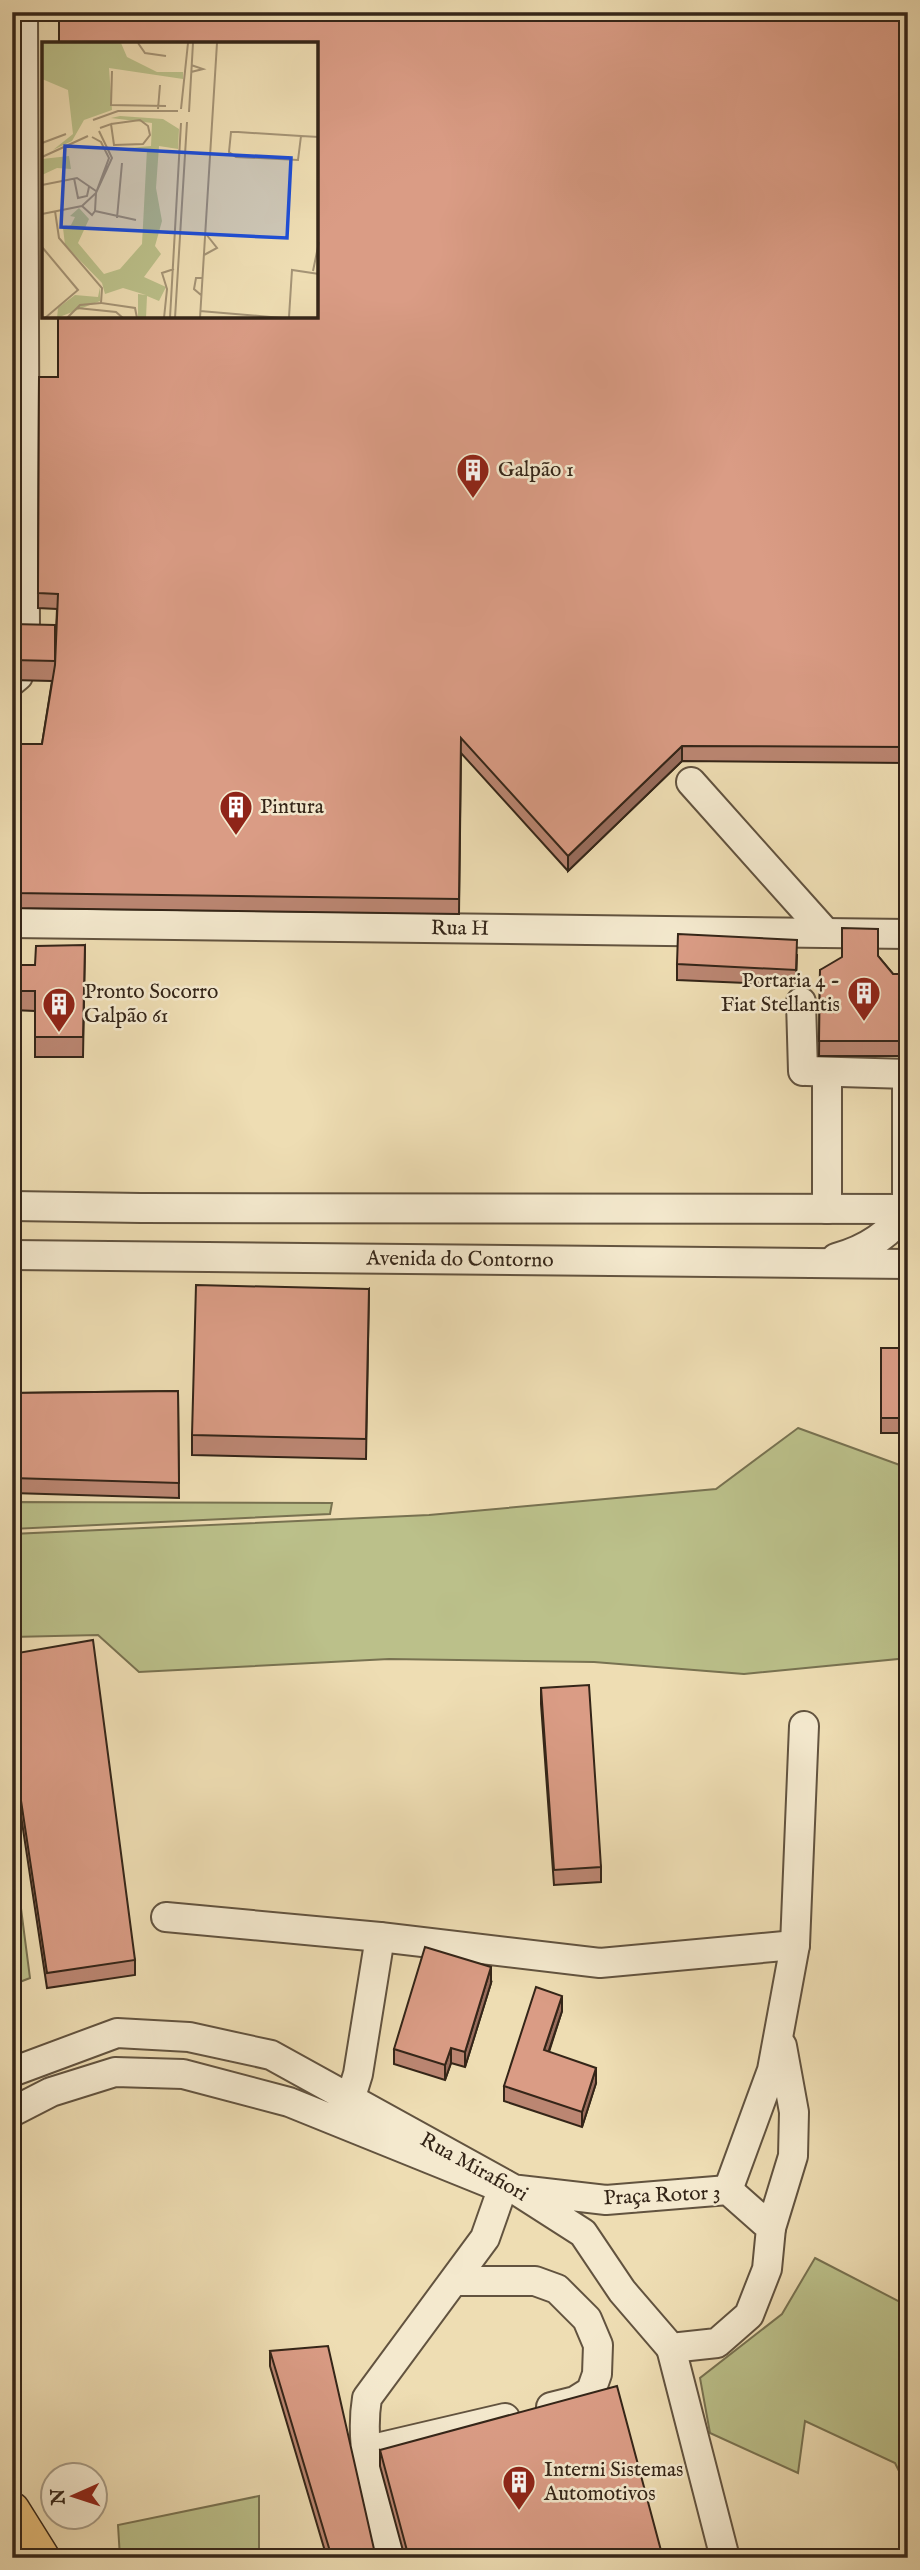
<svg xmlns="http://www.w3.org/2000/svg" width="920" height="2570" font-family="'IM FELL English',serif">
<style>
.green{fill:#bbc08a;stroke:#787251;stroke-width:2}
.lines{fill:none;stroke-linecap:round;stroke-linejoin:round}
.minor-casing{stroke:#62533f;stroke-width:32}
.major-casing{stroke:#342518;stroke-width:38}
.minor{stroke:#f4e9ce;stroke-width:28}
.major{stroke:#e7be7a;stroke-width:35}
.wall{fill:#bb8672;stroke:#342518;stroke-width:2}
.shaded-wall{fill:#996d5d;stroke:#342518;stroke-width:2}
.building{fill:#da9c85;stroke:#342518;stroke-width:2}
.labels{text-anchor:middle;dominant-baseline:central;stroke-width:5;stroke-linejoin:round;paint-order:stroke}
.poi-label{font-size:21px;fill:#342518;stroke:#f4e9ce;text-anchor:start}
.street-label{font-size:21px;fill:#342518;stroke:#f4e9ce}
.inset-road{fill:none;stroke:#a49375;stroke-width:2}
.view{fill:#1d4ed8;fill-opacity:0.15;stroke:#1d4ed8;stroke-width:3.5}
.inset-edge{fill:none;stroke:#342518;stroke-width:3.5}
</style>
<rect width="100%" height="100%" fill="#eeddb3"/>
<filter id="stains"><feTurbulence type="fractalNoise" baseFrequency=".00286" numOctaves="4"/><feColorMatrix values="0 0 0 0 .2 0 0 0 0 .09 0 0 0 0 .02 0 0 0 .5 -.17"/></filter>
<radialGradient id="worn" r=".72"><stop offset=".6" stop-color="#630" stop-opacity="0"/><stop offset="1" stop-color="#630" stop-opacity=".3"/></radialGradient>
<!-- green -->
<g class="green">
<path d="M 798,1428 L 908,1468 L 908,1658 L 744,1674 L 594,1662 L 389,1659 L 139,1672 L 98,1635 L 12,1637 L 12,1534 L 429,1515 L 716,1489 Z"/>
<path d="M 12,1502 L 332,1503 L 330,1514 L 12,1529 Z"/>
<path d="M 12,1839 L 30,1978 L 12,1985 Z"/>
<path d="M 815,2258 L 908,2306 L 908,2489 L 895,2463 L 805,2421 L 798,2473 L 710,2433 L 700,2378 L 782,2314 Z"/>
<path d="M 259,2496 L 259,2558 L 120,2558 L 118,2525 Z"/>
</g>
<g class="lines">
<defs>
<g id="minor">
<path d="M 12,681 L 18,676 L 25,631 L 23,12"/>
<path d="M 691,782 L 826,933"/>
<path id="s1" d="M 12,923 L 908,934"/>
<path d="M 801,1002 L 803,1071"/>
<path d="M 807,1071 L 908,1074"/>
<path d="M 12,1206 L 141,1208 L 908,1209"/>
<path d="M 827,1209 L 827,1073"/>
<path id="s2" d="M 12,1255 L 908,1264"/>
<path d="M 836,1258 C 865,1250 890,1235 907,1209 L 907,1074"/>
<path d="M 166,1917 L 380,1937 L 600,1963 L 795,1945"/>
<path id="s3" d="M 12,2072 L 117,2033 L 189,2037 L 271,2055 L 519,2192 L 583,2233 L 622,2291 L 671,2348 L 717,2343 L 749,2315 L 767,2269 L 771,2228 L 728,2190 L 606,2200 L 502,2188 L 289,2102 L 183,2074 L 115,2072 L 51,2092 L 12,2112"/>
<path d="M 345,2116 L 358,2074 L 380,1937"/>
<path d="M 728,2190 L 772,2070 L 795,1945 L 804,1726"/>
<path d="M 771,2228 L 793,2156 L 794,2112 L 782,2046"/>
<path d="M 455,2281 L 535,2281 L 557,2289 L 587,2319 L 598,2345 L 597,2374 L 591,2391 L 575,2401 L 551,2407"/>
<path d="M 671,2348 L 725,2558"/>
<path d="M 364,2451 L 505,2418"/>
<path d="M 391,2558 C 378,2505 358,2453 367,2398 L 485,2238 L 504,2184"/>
</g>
<path id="major" d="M 12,2510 L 42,2558"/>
</defs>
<!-- minor casing -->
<use href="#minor" class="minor-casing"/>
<!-- major casing -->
<use href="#major" class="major-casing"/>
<!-- minor -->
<use href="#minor" class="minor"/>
<!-- major -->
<use href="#major" class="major"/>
</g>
<!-- wall -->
<g class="wall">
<path d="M 908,12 L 908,763 L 682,761 L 568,871 L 461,753 L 459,914 L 12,908 L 12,744 L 42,744 L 52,681 L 12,680 L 12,624 L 55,656 L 57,609 L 38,608 L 39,377 L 58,377 Z"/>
<path d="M 85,945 L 83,1057 L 35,1057 L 35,1011 L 12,1010 L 12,965 L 35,965 Z"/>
<path d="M 797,955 L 796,985 L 677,980 L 677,964 Z"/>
<path d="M 878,956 L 893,974 L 908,974 L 908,1056 L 819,1056 L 820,970 Z"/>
<path d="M 369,1289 L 366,1459 L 192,1455 L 192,1435 Z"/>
<rect x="881" y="1348" width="27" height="85"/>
<path d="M 178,1391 L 179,1498 L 12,1493 L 12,1393 Z"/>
<path d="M 12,1654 L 135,1960 L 135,1975 L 47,1988 L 12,1756 Z"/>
<path d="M 541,1688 L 601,1867 L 601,1882 L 554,1885 L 541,1704 Z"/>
<path d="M 491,1983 L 465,2067 L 451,2063 L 445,2080 L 394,2064 L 394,2049 Z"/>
<path d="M 562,2011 L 549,2052 L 596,2083 L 582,2127 L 504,2101 L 504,2086 Z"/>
<path d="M 270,2351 L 376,2558 L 327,2558 L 270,2366 Z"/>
<path d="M 380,2450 L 663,2558 L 405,2558 L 380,2466 Z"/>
</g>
<!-- shaded-wall -->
<g class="shaded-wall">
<path d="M 682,746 L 682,761 L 568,871 L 568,856 Z"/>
<path d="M 491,1967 L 491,1983 L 465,2067 L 465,2052 Z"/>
<path d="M 562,1996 L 562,2011 L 544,2065 L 544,2050 Z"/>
<path d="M 451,2048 L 451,2063 L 445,2080 L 445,2065 Z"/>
<path d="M 596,2068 L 596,2083 L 582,2127 L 582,2112 Z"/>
</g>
<!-- building -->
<g class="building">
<path d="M 59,12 L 908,12 L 908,747 L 682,746 L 568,856 L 461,738 L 459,899 L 12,893 L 12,744 L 42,744 L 55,665 L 58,594 L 38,593 L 39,377 L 58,377 L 58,317 L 317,317 L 317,44 L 59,44 Z"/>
<rect x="12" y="246" width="1" height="58"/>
<path d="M 12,624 L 55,625 L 55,661 L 12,660 Z"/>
<path d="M 842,928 L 878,929 L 878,956 L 893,974 L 908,974 L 908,1041 L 819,1041 L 820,970 L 842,957 Z"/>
<path d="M 678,934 L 797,940 L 796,970 L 677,964 Z"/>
<path d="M 85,945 L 83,1037 L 35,1037 L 35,991 L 12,991 L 12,965 L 35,965 L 36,946 Z"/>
<path d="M 196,1285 L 369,1289 L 366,1439 L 192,1435 Z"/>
<rect x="881" y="1348" width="27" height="70"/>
<path d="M 178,1391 L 179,1483 L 12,1478 L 12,1393 Z"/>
<path d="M 93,1640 L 135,1960 L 47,1973 L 12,1741 L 12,1654 Z"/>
<path d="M 589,1685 L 601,1867 L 554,1870 L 541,1688 Z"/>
<path d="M 425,1947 L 491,1967 L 465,2052 L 451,2048 L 445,2065 L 394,2049 Z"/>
<path d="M 536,1987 L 562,1996 L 544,2050 L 596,2068 L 582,2112 L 504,2086 Z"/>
<path d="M 328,2346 L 376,2558 L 332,2558 L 270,2351 Z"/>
<path d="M 617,2386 L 663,2558 L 409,2558 L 380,2450 Z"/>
</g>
<!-- icons -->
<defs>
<symbol id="building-pin" viewBox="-11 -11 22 30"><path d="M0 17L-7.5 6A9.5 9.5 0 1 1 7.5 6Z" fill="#8f2418" stroke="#f4e9ce"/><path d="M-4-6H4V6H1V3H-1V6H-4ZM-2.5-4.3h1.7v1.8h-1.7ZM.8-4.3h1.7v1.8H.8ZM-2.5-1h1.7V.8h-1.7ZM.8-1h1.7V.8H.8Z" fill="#fff"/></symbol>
</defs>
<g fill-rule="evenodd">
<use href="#building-pin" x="454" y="451" width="38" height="52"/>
<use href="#building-pin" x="217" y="788" width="38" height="52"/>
<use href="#building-pin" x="845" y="974" width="38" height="52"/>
<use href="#building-pin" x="40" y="985" width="38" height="52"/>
<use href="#building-pin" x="500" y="2463" width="38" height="52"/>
</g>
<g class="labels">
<!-- poi labels -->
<g class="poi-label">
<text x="498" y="470">Galpão 1</text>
<text x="260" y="807">Pintura</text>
<text x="840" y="981" text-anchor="end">Portaria 4 -<tspan x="840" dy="24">Fiat Stellantis</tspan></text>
<text x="84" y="992">Pronto Socorro<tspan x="84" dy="24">Galpão 61</tspan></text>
<text x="544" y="2470">Interni Sistemas<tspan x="544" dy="24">Automotivos</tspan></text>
</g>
<!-- street labels -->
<g class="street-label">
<text stroke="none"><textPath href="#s1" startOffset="448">Rua H</textPath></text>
<text stroke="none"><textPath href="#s2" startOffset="448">Avenida do Contorno</textPath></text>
<text stroke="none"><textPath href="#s3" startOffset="500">Rua Mirafiori</textPath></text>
<text transform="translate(662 2196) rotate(-3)">Praça Rotor 3</text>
</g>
</g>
<!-- overview -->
<g transform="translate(42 42)">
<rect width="276" height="276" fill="#eeddb3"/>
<path d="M 0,1 L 79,1 L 85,15 L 115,30 L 141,30 L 141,37 L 67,26 L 70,68 L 42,78 L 30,99 L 11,108 L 31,92 L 26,48 L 0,37 ZM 78,74 L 121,77 L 137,87 L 136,107 L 117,104 L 114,146 L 120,179 L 113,204 L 119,212 L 102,235 L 124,245 L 117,259 L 105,254 L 104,276 L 96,276 L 96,252 L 104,253 L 81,246 L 63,252 L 60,241 L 23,203 L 21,186 L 29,183 L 33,175 L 28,174 L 37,166 L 47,177 L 36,201 L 62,232 L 78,227 L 100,202 L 105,107 L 75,107 L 109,104 L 110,81 L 69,76 ZM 27,114 L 29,127 L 15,126 L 0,133 L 0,117 ZM 58,245 L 58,259 L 15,276 L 16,266 L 33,253 L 56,255 Z" fill="#bbc08a"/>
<path class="inset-road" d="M 96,1 L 103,11 L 124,14M 70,29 L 69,63 L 124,64M 149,30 L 161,27 L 149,23M 116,67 L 118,43M 139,67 L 146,1M 147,70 L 151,1M 51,78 L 76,69 L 136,69M 58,86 L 69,82 L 72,103 L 101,102 L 108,93 L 106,84 L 98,78 L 69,82M 259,94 L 256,118 L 194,115 L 187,110 L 189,90 L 196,90 L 259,94 L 277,95M 50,95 L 59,100 L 67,116 L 54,151 L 53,169 L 50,173 L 40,164 L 54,151 L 70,116 L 57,89M 0,101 L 24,92M 0,115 L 46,94M 32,136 L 36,156 L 45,154 L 47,145M 0,143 L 35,136 L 54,149M 13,169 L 17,196 L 60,246 L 59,261 L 93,266 L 95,276M 53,169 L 94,178M 0,172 L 40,164M 75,176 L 80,121M 0,205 L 36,248 L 3,276M 162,213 L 175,206 L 164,192M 271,229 L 277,200M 159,253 L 152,247 L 154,236 L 160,236M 35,266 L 74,270 L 81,276M 158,269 L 240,276M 247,275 L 250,228 L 277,232M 25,276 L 38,263 L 59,261M 122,276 L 125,247 L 120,231 L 132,227M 128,276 L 139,81M 133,276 L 145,80M 158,276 L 175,1"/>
<path class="view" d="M 23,104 L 249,116 L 245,196 L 19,185 Z"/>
<rect width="276" height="276" class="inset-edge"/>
</g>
<!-- margin -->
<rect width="920" height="2570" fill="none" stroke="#eeddb3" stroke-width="42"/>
<rect x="14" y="14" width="892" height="2542" fill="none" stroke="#342518" stroke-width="3.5"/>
<rect x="21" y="21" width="878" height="2528" fill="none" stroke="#342518" stroke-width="2"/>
<!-- north arrow -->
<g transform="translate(74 2496) rotate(267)"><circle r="33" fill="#f4e9ce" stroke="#a79b85" stroke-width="2"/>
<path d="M0-5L12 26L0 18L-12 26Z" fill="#8f2418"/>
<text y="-10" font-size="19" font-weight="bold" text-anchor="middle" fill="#342518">N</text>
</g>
<rect width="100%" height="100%" filter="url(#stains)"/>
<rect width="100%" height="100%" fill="url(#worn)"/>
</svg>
